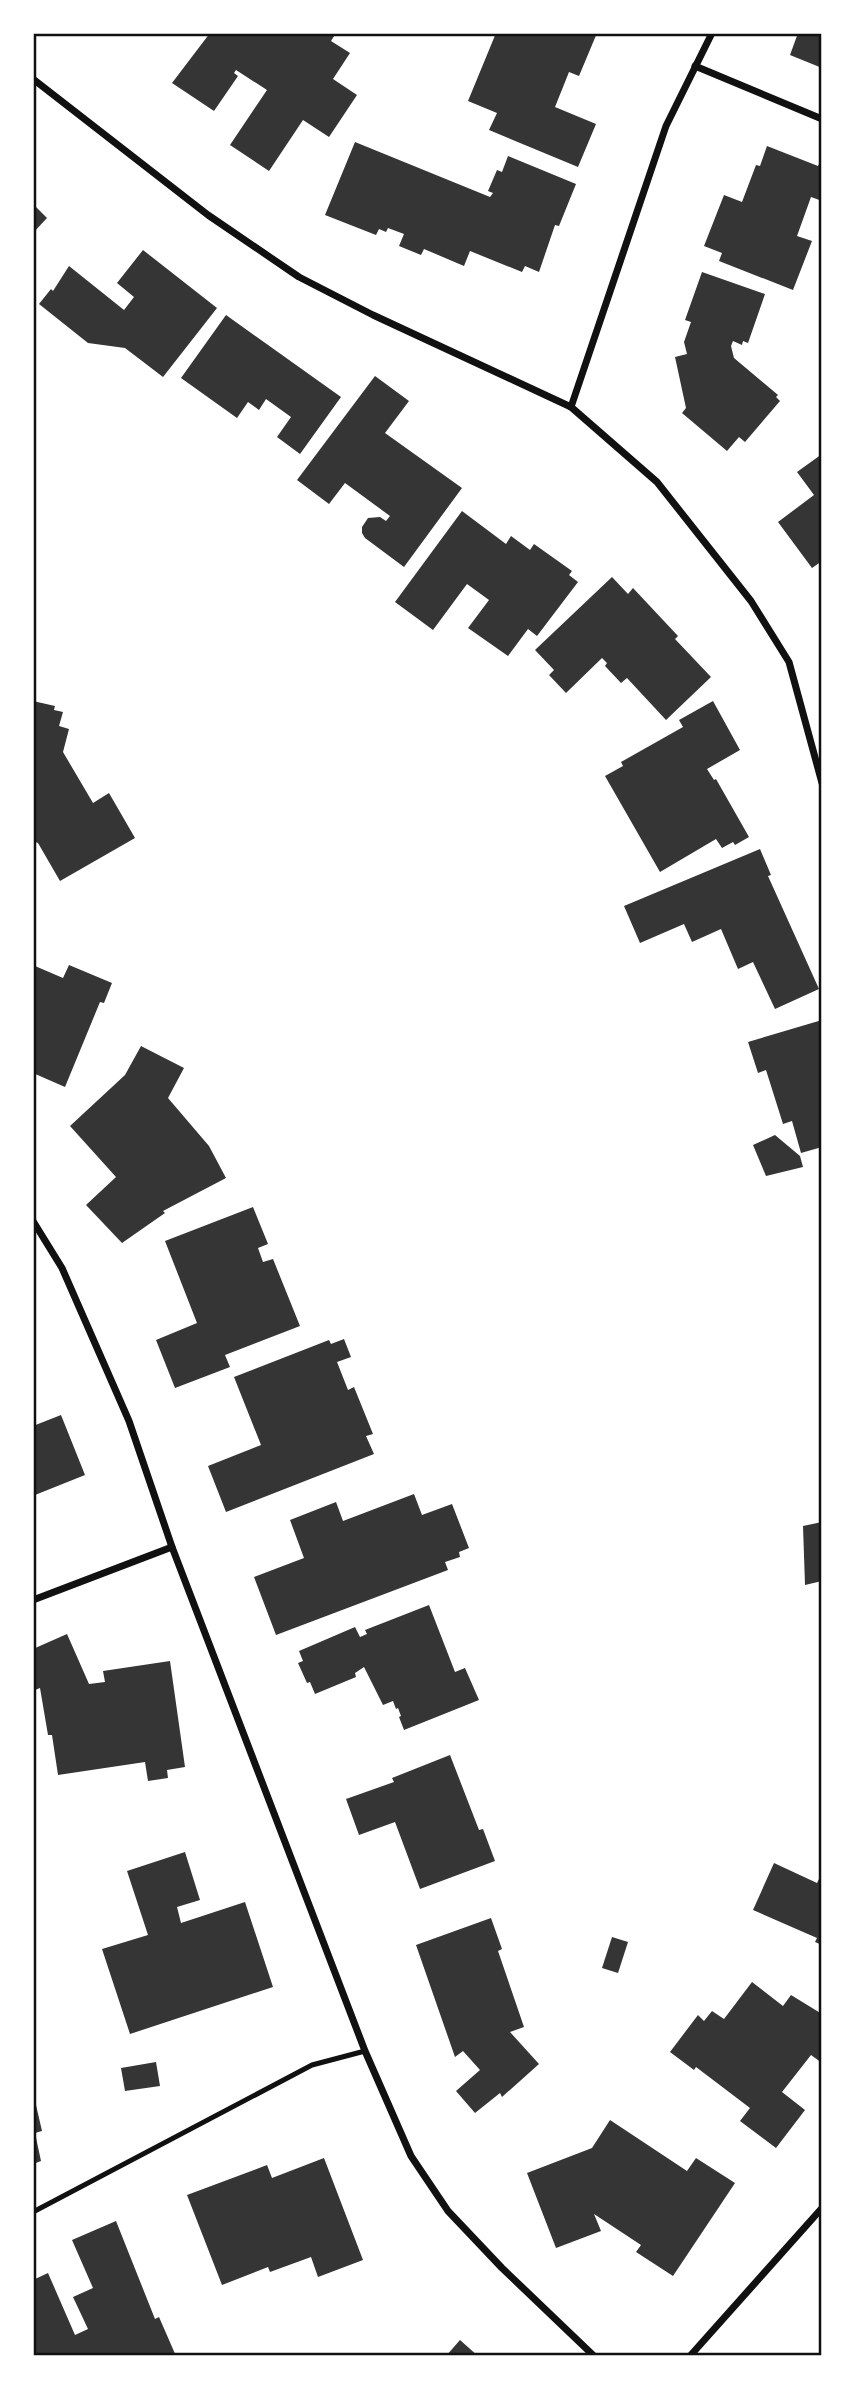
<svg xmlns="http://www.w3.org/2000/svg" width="855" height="2389" font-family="'Noto Sans',sans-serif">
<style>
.building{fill:#353535}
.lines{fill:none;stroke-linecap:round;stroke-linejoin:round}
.service{stroke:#111;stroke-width:5}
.minor{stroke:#111;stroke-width:7}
.neatline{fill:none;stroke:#111;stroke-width:2.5}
</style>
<rect width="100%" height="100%" fill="#fff"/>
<!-- building -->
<g class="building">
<path d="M 210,33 L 336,33 L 331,41 L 350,53 L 333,79 L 357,95 L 329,137 L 303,120 L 269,171 L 230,145 L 267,90 L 236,70 L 234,73 L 238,76 L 214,111 L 172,83 Z"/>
<path d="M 496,33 L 597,33 L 579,76 L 569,72 L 555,107 L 596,124 L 578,167 L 489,130 L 497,113 L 468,101 Z"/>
<path d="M 798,33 L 822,33 L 822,68 L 790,55 Z"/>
<path d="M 355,142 L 490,197 L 493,193 L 488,191 L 497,170 L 502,172 L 508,156 L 576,184 L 559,226 L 555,225 L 539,272 L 525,266 L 522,272 L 470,251 L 464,266 L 424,249 L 421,255 L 399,246 L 404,234 L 388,228 L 386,232 L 379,229 L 376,235 L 325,215 Z"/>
<path d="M 767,146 L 818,166 L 819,164 L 822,165 L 822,201 L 811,197 L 797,236 L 812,241 L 793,290 L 719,261 L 722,253 L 704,246 L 724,195 L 742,202 L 756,165 L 760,166 Z"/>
<path d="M 33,204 L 47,218 L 33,233 Z"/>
<path d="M 143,250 L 217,308 L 163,377 L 125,348 L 88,343 L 39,304 L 51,289 L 53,291 L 69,266 L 124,310 L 134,297 L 117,283 Z"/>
<path d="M 702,272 L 765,294 L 748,343 L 743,341 L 742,345 L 733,341 L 731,346 L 734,358 L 778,395 L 776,397 L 780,401 L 745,442 L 739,437 L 727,451 L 682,413 L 686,408 L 675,357 L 687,354 L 684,342 L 691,322 L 685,320 Z"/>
<path d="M 226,315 L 341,397 L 300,454 L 277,437 L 291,417 L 266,399 L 259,410 L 248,402 L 237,418 L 181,378 Z"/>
<path d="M 375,376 L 409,401 L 385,433 L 462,488 L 404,567 L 365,538 L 362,533 L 362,527 L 368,518 L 380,517 L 386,521 L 390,516 L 345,483 L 329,504 L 297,480 Z"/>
<path d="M 822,454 L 822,561 L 812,568 L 778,522 L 814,495 L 797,472 Z"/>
<path d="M 462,511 L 506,544 L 511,536 L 530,550 L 534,544 L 572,571 L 569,575 L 578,582 L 537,636 L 528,629 L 508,656 L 468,628 L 489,600 L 467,584 L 433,630 L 395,602 Z"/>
<path d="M 612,577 L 628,594 L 633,588 L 678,636 L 675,639 L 711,677 L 666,720 L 627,678 L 621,683 L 605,666 L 607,663 L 602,658 L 566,693 L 549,675 L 554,670 L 535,650 Z"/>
<path d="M 33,701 L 55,706 L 54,710 L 63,712 L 59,726 L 69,729 L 63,752 L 93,803 L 109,793 L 135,838 L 60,881 L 38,843 L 33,841 Z"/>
<path d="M 713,701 L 740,750 L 707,769 L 714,780 L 716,779 L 749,837 L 735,845 L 733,842 L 722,848 L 716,839 L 660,872 L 605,776 L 623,766 L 621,762 L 683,727 L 679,720 Z"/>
<path d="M 760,849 L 771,875 L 768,876 L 819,989 L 775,1009 L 753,962 L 738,969 L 721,929 L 692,942 L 684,924 L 640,943 L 624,906 Z"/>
<path d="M 69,965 L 112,983 L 104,1003 L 100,1002 L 65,1087 L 33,1073 L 33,970 L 35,966 L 63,978 Z"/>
<path d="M 822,1020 L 822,1147 L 801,1153 L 792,1121 L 783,1124 L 766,1070 L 758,1073 L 748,1042 Z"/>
<path d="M 141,1046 L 184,1068 L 168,1098 L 209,1146 L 226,1178 L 163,1211 L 165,1213 L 122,1243 L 86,1205 L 116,1177 L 70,1126 L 125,1075 Z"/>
<path d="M 775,1135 L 800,1156 L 803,1167 L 766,1176 L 753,1145 Z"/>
<path d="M 253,1207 L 268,1244 L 258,1248 L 263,1262 L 273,1259 L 300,1326 L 225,1355 L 230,1367 L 175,1388 L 156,1340 L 197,1323 L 165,1241 Z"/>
<path d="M 344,1339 L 351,1357 L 337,1362 L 348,1390 L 354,1387 L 373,1434 L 366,1436 L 374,1454 L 226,1512 L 208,1466 L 261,1445 L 234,1377 L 329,1340 L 331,1344 Z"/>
<path d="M 61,1415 L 85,1475 L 35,1495 L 33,1426 Z"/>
<path d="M 414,1494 L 422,1515 L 452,1504 L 469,1548 L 459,1552 L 460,1557 L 445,1562 L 448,1570 L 276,1635 L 254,1577 L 304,1558 L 290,1520 L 336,1502 L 343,1521 Z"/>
<path d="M 822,1522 L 822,1581 L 805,1585 L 803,1526 Z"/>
<path d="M 429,1605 L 455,1672 L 465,1668 L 479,1700 L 404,1730 L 399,1717 L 401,1716 L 398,1708 L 396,1709 L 393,1701 L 383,1705 L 364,1667 L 355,1673 L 356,1677 L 315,1694 L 310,1682 L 307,1683 L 298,1663 L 303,1661 L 299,1651 L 355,1627 L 360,1637 L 367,1634 L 365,1630 Z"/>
<path d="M 67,1634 L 89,1684 L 105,1682 L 103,1671 L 170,1661 L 185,1767 L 167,1770 L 168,1778 L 148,1781 L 145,1762 L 58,1775 L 52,1735 L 48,1735 L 40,1688 L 35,1690 L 33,1685 L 33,1649 Z"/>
<path d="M 450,1755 L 479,1830 L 483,1829 L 495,1861 L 420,1889 L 395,1822 L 359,1835 L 346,1799 L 394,1782 L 392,1778 Z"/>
<path d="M 185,1852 L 200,1900 L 177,1907 L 181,1923 L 245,1902 L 273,1987 L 130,2034 L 102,1949 L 148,1935 L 127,1871 Z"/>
<path d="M 774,1863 L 817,1883 L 822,1873 L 822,1945 L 815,1942 L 817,1938 L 753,1910 Z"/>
<path d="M 491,1918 L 502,1949 L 498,1951 L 524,2027 L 510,2032 L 539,2064 L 502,2097 L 500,2093 L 475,2113 L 456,2091 L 480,2070 L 463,2051 L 455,2057 L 416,1945 Z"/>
<path d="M 612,1937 L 628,1942 L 618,1973 L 602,1968 Z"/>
<path d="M 752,1982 L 783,2006 L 791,1995 L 822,2014 L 822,2063 L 811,2055 L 782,2092 L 805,2110 L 776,2148 L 740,2121 L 750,2108 L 696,2067 L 694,2070 L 670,2052 L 698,2015 L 704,2021 L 712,2011 L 724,2019 Z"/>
<path d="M 156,2062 L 160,2086 L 125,2091 L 121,2068 Z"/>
<path d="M 33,2092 L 42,2131 L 35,2133 L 41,2161 L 33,2164 Z"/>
<path d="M 610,2120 L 687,2171 L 696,2158 L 735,2183 L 673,2276 L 636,2252 L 641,2245 L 594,2214 L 601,2231 L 556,2248 L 527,2173 L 592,2148 Z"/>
<path d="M 324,2158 L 363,2260 L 318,2277 L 311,2257 L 270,2272 L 268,2267 L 222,2285 L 187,2195 L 267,2165 L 272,2178 Z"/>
<path d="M 116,2221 L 155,2319 L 159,2317 L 176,2356 L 36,2356 L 33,2349 L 33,2280 L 48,2273 L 75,2335 L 88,2329 L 73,2297 L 93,2288 L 72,2240 Z"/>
<path d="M 460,2340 L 478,2356 L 446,2356 Z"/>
</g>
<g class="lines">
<!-- service -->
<path class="service" d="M 33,2212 L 312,2065 L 365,2051"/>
<!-- minor -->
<g class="minor">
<path d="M 695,66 L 822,119"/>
<path d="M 33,79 L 208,215 L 299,277 L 373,315 L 571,407 L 657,482 L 751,601 L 789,662 L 822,783"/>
<path d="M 571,407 L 666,126 L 712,33"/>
<path d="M 33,1221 L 62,1268 L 129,1421 L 172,1547 L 365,2051 L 411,2156 L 448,2211 L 502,2268 L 594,2356"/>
<path d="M 33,1600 L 172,1547"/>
<path d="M 690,2356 L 822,2208"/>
</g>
</g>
<!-- border -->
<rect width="855" height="2389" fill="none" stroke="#ffffff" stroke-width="70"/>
<rect x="35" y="35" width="785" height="2319" class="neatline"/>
</svg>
